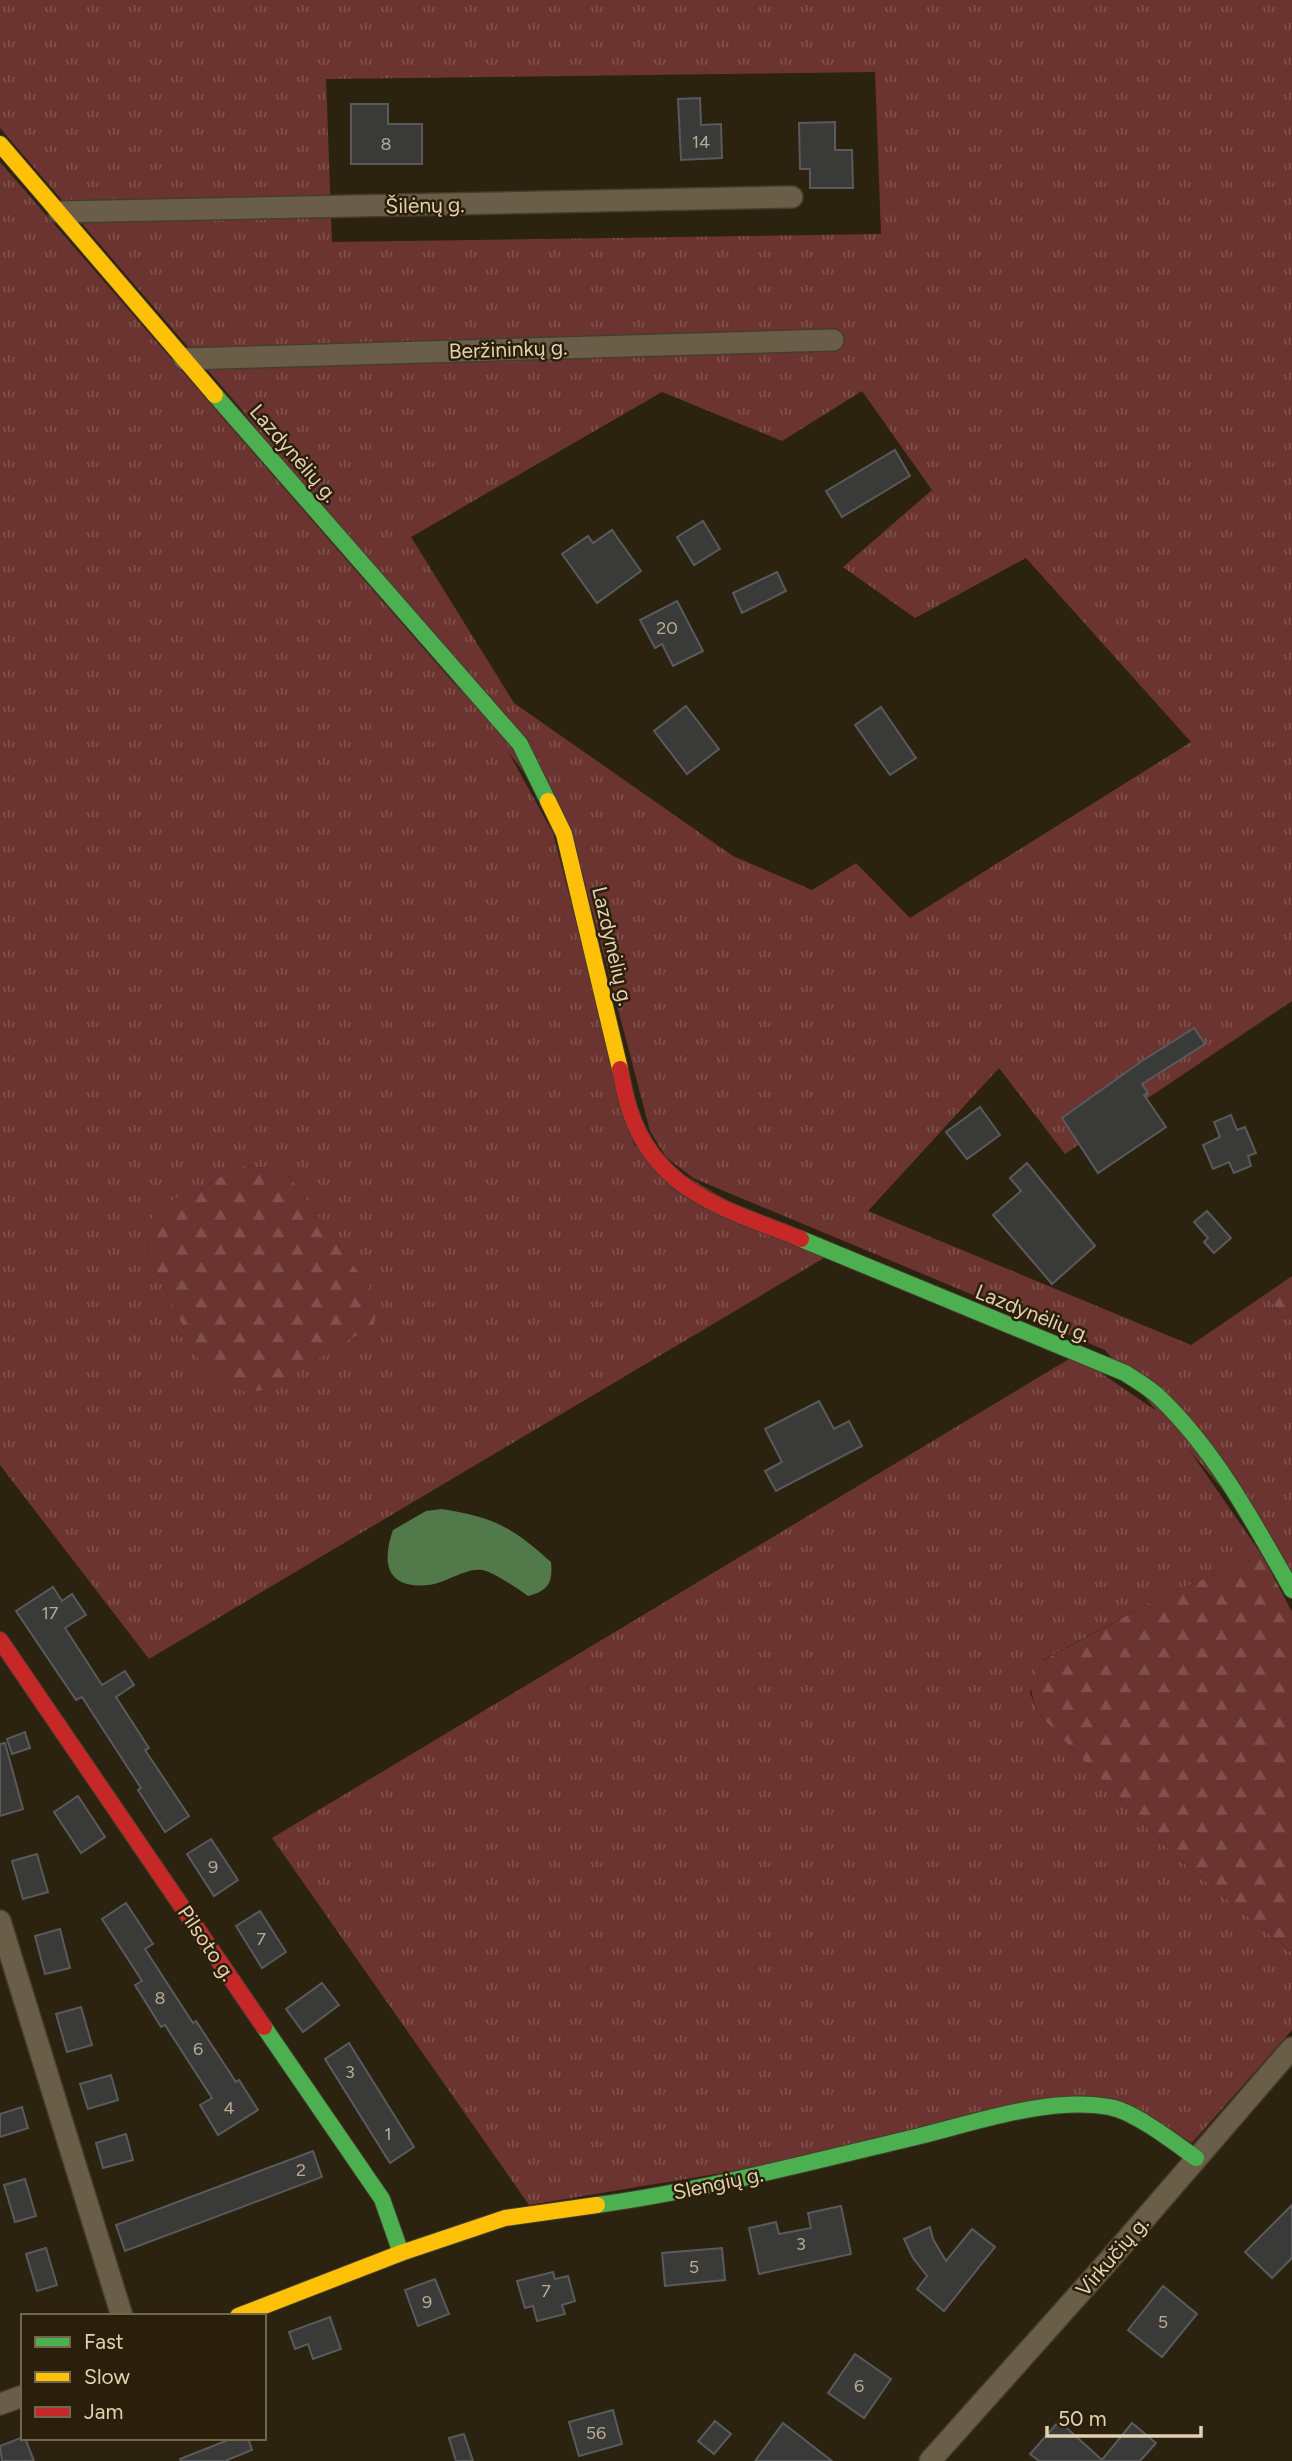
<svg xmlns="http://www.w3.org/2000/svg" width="1292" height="2461" font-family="Figtree,sans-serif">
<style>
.grass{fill:url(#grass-tufts);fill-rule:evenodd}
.forest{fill:url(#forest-firs)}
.water{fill:#51794a}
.building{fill:#3a3a39;stroke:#585a5c;stroke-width:2}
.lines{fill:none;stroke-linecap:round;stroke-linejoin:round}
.street-casing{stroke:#453d2d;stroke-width:24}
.fast-casing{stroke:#453d2d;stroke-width:18}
.slow-casing{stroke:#453d2d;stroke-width:18}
.jam-casing{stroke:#453d2d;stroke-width:18}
.street{stroke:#6a5e48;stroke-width:21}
.fast{stroke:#4caf50;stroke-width:16}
.slow{stroke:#ffc107;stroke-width:16}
.jam{stroke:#c62828;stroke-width:16}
.labels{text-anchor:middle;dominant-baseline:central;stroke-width:5;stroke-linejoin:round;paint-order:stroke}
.number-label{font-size:18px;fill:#b9ab93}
.street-label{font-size:21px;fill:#e3d1b1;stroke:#2a1f0a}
</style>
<defs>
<pattern id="grass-tufts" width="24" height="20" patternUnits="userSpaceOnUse" patternTransform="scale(1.75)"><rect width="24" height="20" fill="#6b3431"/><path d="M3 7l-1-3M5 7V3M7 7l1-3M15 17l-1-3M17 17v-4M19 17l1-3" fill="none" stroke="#80504c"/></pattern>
<pattern id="forest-firs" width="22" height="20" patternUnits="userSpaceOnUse" patternTransform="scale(1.75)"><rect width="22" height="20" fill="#6b3431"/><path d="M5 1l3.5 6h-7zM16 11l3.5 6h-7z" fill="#80504c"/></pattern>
</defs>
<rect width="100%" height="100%" fill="#2b220f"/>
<!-- grass -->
<g class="grass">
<path d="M 0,0 L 1292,0 L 1292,1001 L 1065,1154 L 999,1068 L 868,1211 L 1191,1345 L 1266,1294 L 1282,1316 L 1292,1320 L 1292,1572 L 1105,1350 L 693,1178 L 666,1157 L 650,1131 L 572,834 L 242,410 L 0,128 ZM 875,72 L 881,234 L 332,242 L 326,79 ZM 862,391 L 932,490 L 843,567 L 915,618 L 1026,558 L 1191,742 L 910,918 L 856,863 L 812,890 L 733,856 L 514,703 L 411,537 L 662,392 L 782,441 Z"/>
<path d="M 0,162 L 499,735 L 553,833 L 634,1145 L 824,1258 L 149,1659 L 0,1465 ZM 244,1166 L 268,1168 L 290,1177 L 372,1291 L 204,1370 L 151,1260 L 146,1239 Z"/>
<path d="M 1069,1359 L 1098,1371 L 1167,1418 L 1262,1555 L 1163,1596 L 1043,1660 L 1030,1693 L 1038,1713 L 1172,1853 L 1292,1953 L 1292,2030 L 1192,2143 L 1112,2098 L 722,2173 L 529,2205 L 272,1838 Z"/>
</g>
<!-- forest -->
<g class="forest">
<path d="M 244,1166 L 268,1168 L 290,1177 L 372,1291 L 376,1311 L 374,1324 L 271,1389 L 247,1392 L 227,1386 L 204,1370 L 151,1260 L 146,1239 L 150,1221 L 159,1206 Z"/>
<path d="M 1292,1276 L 1292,1320 L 1282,1316 L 1266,1294 Z"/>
<path d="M 1262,1555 L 1292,1612 L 1292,1953 L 1172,1853 L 1038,1713 C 1029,1690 1028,1681 1042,1661 L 1163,1596 Z"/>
</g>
<!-- water -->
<path class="water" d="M 441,1509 C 494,1517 512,1527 551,1562 C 553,1583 548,1591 528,1596 C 520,1590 496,1574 486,1571 C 469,1565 447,1583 429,1585 C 387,1589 381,1564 393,1530 L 426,1511 Z"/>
<!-- building -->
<g class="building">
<path d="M 700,98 L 701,125 L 721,124 L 722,158 L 681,160 L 678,99 Z"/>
<path d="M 351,104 L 388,104 L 388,124 L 422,124 L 422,164 L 351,164 Z"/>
<path d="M 835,122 L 835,150 L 852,150 L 853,188 L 810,188 L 810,169 L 800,169 L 799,123 Z"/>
<path d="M 895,450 L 910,476 L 842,517 L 826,491 Z"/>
<path d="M 703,521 L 720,549 L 694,565 L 677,537 Z"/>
<path d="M 612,530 L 641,571 L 597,603 L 562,554 L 588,536 L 593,543 Z"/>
<path d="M 777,572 L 786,591 L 742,613 L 733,593 Z"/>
<path d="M 677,601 L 703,651 L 673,666 L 662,644 L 655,648 L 640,620 Z"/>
<path d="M 686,706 L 719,749 L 687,774 L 654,731 Z"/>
<path d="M 881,707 L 916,758 L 890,775 L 855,725 Z"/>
<path d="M 1194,1028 L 1205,1044 L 1142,1084 L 1148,1093 L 1144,1095 L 1166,1127 L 1098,1173 L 1062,1118 L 1142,1061 Z"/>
<path d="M 980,1107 L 1000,1135 L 967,1159 L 946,1132 Z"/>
<path d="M 1231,1115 L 1237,1130 L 1245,1127 L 1256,1153 L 1248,1156 L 1251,1166 L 1234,1173 L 1229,1162 L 1213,1169 L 1203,1145 L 1220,1137 L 1214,1122 Z"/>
<path d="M 1027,1163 L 1095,1246 L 1052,1284 L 993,1215 L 1021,1191 L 1010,1178 Z"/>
<path d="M 1207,1211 L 1231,1238 L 1214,1253 L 1204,1242 L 1208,1238 L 1194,1222 Z"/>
<path d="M 819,1401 L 834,1429 L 849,1421 L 862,1446 L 776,1491 L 765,1471 L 782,1462 L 765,1429 Z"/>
<path d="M 53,1587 L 62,1601 L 72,1594 L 86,1615 L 65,1628 L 102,1685 L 125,1671 L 134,1685 L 116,1697 L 149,1748 L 145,1750 L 189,1816 L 165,1832 L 138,1790 L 141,1788 L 82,1697 L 76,1700 L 16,1611 Z"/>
<path d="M 25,1732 L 30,1748 L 12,1754 L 7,1739 Z"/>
<path d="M 5,1743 L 23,1809 L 0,1816 L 0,1744 Z"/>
<path d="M 78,1796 L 105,1837 L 81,1853 L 54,1812 Z"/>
<path d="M 211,1839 L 238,1880 L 214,1896 L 187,1854 Z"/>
<path d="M 37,1854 L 48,1892 L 23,1899 L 12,1861 Z"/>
<path d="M 126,1903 L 153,1944 L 145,1949 L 193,2023 L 196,2021 L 236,2082 L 239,2080 L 258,2110 L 218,2135 L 200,2105 L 212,2098 L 165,2025 L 161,2027 L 135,1985 L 142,1981 L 102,1919 Z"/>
<path d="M 260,1911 L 286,1952 L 262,1968 L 236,1926 Z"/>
<path d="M 60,1929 L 70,1968 L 45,1974 L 35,1936 Z"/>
<path d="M 322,1983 L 339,2005 L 303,2032 L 286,2009 Z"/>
<path d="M 81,2007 L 92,2045 L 67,2052 L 56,2014 Z"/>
<path d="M 349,2043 L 414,2147 L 390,2163 L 325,2059 Z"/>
<path d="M 111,2075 L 118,2100 L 88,2109 L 80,2084 Z"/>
<path d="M 22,2107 L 28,2128 L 0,2137 L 0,2114 Z"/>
<path d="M 126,2134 L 133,2160 L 103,2168 L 96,2143 Z"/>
<path d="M 313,2151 L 322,2177 L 125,2251 L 116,2225 Z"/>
<path d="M 25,2179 L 36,2216 L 15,2222 L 4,2185 Z"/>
<path d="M 1292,2205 L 1292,2258 L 1272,2278 L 1245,2252 Z"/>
<path d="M 841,2206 L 851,2254 L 759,2274 L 749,2228 L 776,2222 L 779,2234 L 811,2228 L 808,2213 Z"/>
<path d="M 930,2227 L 933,2239 L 946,2261 L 972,2229 L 995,2247 L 944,2311 L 917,2289 L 927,2276 L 913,2258 L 904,2239 Z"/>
<path d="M 46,2248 L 57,2285 L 37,2291 L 26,2254 Z"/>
<path d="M 722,2248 L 725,2280 L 665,2286 L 662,2253 Z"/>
<path d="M 553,2272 L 555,2279 L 568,2276 L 575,2301 L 562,2305 L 565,2314 L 537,2321 L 533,2306 L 525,2308 L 517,2281 Z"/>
<path d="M 435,2279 L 449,2314 L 418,2326 L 405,2290 Z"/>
<path d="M 1163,2286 L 1197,2314 L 1162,2357 L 1128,2330 Z"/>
<path d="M 330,2317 L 341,2349 L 313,2359 L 308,2344 L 295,2349 L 289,2332 Z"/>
<path d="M 855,2354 L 891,2379 L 864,2418 L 828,2393 Z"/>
<path d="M 613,2410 L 622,2444 L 579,2456 L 569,2422 Z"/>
<path d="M 715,2421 L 731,2434 L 714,2454 L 698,2441 Z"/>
<path d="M 1059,2421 L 1102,2460 L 1132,2423 L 1156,2443 L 1140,2461 L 1039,2461 L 1030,2454 Z"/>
<path d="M 783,2423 L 832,2461 L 755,2461 Z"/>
<path d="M 464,2434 L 473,2461 L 456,2461 L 449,2438 Z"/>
<path d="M 23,2437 L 25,2438 L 34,2461 L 2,2461 L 0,2446 Z"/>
<path d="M 233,2438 L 248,2438 L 252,2450 L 225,2461 L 181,2461 L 180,2459 Z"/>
</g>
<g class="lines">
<defs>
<g id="street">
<path d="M 59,212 L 792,197"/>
<path d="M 184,359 L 833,340"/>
<path d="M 0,1921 L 122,2316"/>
<path d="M 0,2404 L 23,2396"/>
<path d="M 930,2461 L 1104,2266 L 1292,2048"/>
</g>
<g id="fast">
<path d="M 215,395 L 520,744 L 548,801"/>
<path d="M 801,1239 L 1125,1373 C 1137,1381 1150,1388 1160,1398 C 1216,1452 1254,1523 1292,1590"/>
<path d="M 264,2027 L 382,2199 L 401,2253"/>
<path d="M 597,2205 C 705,2190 810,2162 916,2137 C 974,2123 1049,2096 1109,2107 C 1134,2111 1175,2143 1196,2158"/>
</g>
<g id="slow">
<path d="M 0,144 L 215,395"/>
<path d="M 548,801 L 564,834 L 620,1069"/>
<path d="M 238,2316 L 401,2253 L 505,2218 L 597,2205"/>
</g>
<g id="jam">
<path d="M 620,1069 C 623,1083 625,1097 630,1111 C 657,1194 730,1210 801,1239"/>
<path d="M 0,1640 L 264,2027"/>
</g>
</defs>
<!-- street casing -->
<use href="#street" class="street-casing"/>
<!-- fast casing -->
<use href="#fast" class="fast-casing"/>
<!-- slow casing -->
<use href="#slow" class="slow-casing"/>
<!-- jam casing -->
<use href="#jam" class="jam-casing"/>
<!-- street -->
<use href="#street" class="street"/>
<!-- fast -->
<use href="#fast" class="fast"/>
<!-- slow -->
<use href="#slow" class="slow"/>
<!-- jam -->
<use href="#jam" class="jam"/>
</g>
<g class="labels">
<!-- number labels -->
<g class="number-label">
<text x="701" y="142">14</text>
<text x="386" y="144">8</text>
<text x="667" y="628">20</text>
<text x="50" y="1613">17</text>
<text x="213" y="1867">9</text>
<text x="261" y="1939">7</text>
<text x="160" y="1998">8</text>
<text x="198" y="2049">6</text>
<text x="350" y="2072">3</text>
<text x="229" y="2108">4</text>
<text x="388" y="2134">1</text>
<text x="301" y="2170">2</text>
<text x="801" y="2244">3</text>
<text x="694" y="2267">5</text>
<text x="546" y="2291">7</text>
<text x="427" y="2302">9</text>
<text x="1163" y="2322">5</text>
<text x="859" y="2386">6</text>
<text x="596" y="2433">56</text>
</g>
<!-- street labels -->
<g class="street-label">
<text transform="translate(425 205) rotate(-1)">Šilėnų g.</text>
<text transform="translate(508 349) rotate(-2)">Beržininkų g.</text>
<text transform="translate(294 453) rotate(49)">Lazdynėlių g.</text>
<text transform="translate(613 946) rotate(77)">Lazdynėlių g.</text>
<text transform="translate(1033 1313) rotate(22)">Lazdynėlių g.</text>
<text transform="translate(207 1943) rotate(56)">Pilsoto g.</text>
<text transform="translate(718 2183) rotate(-12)">Slengių g.</text>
<text transform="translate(1112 2256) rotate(-49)">Virkučių g.</text>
</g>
</g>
<!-- legend -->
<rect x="21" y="2314" width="245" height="126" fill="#2a1f0a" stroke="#74664d" stroke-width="2"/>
<rect x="35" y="2337" width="35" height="10" fill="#4caf50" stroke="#74664d" stroke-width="2"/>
<text x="84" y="2349" font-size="21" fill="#e3d1b1">Fast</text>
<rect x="35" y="2372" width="35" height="10" fill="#ffc107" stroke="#74664d" stroke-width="2"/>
<text x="84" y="2384" font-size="21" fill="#e3d1b1">Slow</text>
<rect x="35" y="2407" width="35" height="10" fill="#c62828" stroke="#74664d" stroke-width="2"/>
<text x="84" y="2419" font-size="21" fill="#e3d1b1">Jam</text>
<!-- scale -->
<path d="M1047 2426v10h154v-10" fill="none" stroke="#e3d1b1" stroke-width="3.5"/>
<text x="1058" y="2426" font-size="21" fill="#e3d1b1" stroke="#2a1f0a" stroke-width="5" paint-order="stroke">50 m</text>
</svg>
